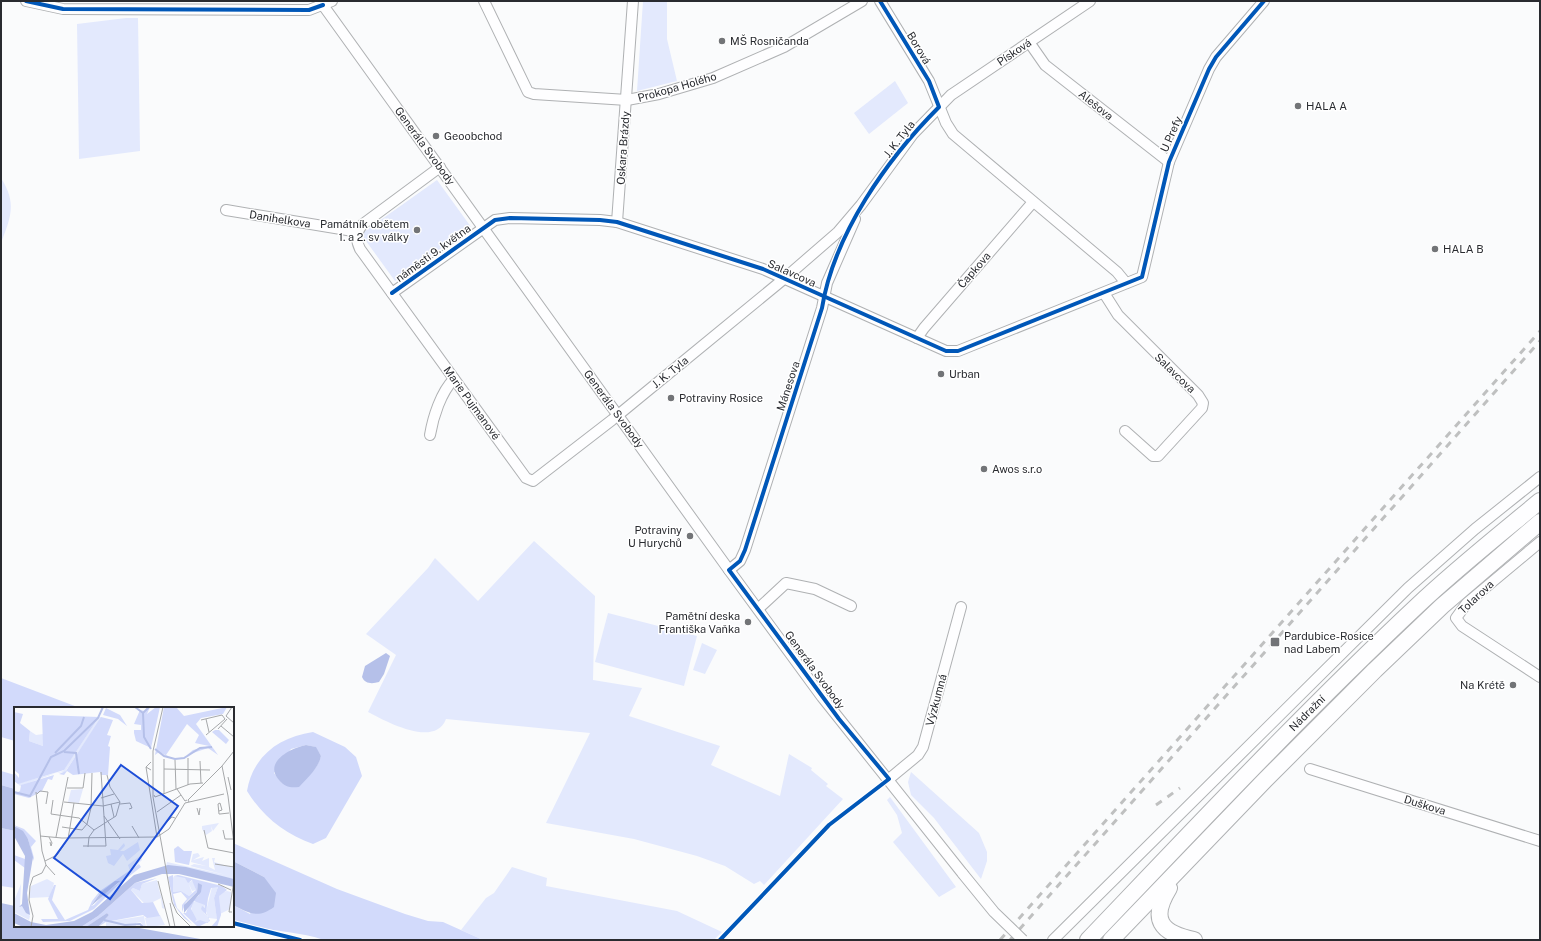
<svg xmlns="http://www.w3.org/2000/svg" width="1541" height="941" font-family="'Public Sans',sans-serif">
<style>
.green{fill:#e3e9fd}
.forest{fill:#d2dafb;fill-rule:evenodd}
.water{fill:#b5c0e9}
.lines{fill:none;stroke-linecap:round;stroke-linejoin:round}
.minor-casing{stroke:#afb1b3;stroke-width:12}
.primary-casing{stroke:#afb1b3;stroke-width:18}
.minor{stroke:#fefeff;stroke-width:10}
.primary{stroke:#fefeff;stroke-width:16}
.rail{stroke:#bfc0c0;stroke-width:3;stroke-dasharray:7 7;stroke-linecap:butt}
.minor-bridge-casing{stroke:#afb1b3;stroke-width:12;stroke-linecap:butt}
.minor-bridge{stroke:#fefeff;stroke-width:10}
.cycleway-casing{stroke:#fff;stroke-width:6}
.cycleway{stroke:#0057b8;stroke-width:4}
.poi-dot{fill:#727477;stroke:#fff;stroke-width:1.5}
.labels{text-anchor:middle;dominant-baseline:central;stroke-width:3;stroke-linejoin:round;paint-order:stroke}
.poi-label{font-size:11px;fill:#292b30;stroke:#fff;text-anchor:start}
.street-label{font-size:11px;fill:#292b30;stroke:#fff}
.inset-river{fill:none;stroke:#b5c0e9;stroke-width:2}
.inset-road{fill:none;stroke:#a6a8aa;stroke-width:1}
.view{fill:#1d4ed8;fill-opacity:0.15;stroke:#1d4ed8;stroke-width:2}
.inset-edge{fill:none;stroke:#292b30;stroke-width:2}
</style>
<rect width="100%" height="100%" fill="#fafbfc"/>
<!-- green -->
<g class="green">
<path d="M 643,1 L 667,1 L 667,39 L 677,81 L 637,91 Z"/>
<path d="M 126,18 L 138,18 L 140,151 L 79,159 L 77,24 Z"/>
<path d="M 895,81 L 908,103 L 869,134 L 854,113 Z"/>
<path d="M 1,178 C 17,203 11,217 1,243 Z"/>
<path d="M 437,180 L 471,227 L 395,281 L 361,234 Z"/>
<path d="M 534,541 L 595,596 L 593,680 L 642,688 L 629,716 L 720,746 L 711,765 L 780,796 L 789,754 L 812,768 L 811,770 L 828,784 L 826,786 L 843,799 L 764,885 L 760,881 L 754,884 L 725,866 L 697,856 L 634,839 L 546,823 L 590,733 L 446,719 C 435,748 387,722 368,712 L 396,655 L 366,634 L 428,568 L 435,558 L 478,601 Z"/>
<path d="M 608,613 L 697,636 L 684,686 L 595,662 Z"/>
<path d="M 702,643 L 717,650 L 705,674 L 693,670 Z"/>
<path d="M 911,772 L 979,833 L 987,852 L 987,861 L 981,879 L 934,818 L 911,795 L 908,782 Z"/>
<path d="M 890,797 L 956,887 L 939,897 L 893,842 L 902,833 L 897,815 L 887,800 Z"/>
<path d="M 512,867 L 547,878 L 546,886 L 677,911 L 722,932 L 714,940 L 483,940 L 461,930 L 486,898 L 494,893 Z"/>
</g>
<!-- forest -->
<g class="forest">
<path d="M 1,678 L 80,708 L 15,708 L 15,741 L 1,737 Z"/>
<path d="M 313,732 L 345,747 L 356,757 L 362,776 L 326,838 L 313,844 C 285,834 263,817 247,791 C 253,756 279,737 313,732 ZM 306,745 L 315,747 L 321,756 C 313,779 304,776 282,783 L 274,773 L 291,749 Z"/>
<path d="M 1,771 L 15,775 L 15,789 L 1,785 Z"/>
<path d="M 1,828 L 15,831 L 15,888 L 1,886 Z"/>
<path d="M 233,843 L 337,889 L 405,914 L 428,921 L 443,922 L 483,940 L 324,940 C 294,930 263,932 233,921 L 233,905 L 250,914 L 264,877 L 233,861 Z"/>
</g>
<!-- water -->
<g class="water">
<path d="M 386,653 L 390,656 L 384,674 L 379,682 C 372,684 365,684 362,677 L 365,666 Z"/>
<path d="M 306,745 L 316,747 L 321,756 C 318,769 308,777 299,787 C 290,788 285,787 279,780 C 263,762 291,748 306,745 Z"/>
<path d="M 1,785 L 15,789 L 15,831 L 1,828 Z"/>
<path d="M 233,861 L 264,877 L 276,893 L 274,907 C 258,919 249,913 233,905 Z"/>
<path d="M 1,903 L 15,906 L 15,926 L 128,926 L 206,940 L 1,940 Z"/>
</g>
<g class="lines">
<defs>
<g id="minor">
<path d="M 26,1 L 63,9 L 295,10 L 309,10 L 332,1"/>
<path d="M 320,1 L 729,570 L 822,697 L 963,874"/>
<path d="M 484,1 L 528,92 L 534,94 L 627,100 L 659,94 L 713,78 L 784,47 L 862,1"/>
<path d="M 880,1 L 929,81 L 946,123 L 953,134 L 1117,272 L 1126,283"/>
<path d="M 1029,42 L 1045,65 L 1169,162"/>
<path d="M 440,167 L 363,224 C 356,232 355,239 360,249 L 526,478 L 533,481 L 612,420 L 785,278 L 838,232 L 861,205 L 913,134 L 951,95 L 1090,1"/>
<path d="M 226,210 L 347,230 L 357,233"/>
<path d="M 617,222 L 633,1"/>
<path d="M 392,293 L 495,220 L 510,218 L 600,220 L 617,222 L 763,269 L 946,351 L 958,351 L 1142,277 L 1169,162 L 1209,69 L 1216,57 L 1264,1"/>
<path d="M 1104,293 L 1118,315 L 1198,395 L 1203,403 L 1202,408 L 1158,456 L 1153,456 L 1125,431"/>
<path d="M 917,338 L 924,328 L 1033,202"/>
<path d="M 430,435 C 433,417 441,392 454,379"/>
<path d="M 1540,542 L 1467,603 L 1456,618 L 1462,626 L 1540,677"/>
<path d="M 729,570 L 740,561 L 745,550 L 822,308 L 827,283 L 855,219"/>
<path d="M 758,609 L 786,583 L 815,589 L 851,606"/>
<path d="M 1310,769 L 1540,841"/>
<path d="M 889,779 L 918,755 L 923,747 L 961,607"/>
<path d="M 1053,940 L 1408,588 L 1475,529 L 1540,477"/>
</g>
<g id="primary">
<path d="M 1169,888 C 1150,919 1160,933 1194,940"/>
<path d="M 1088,940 C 1196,827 1303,713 1417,606 C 1456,569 1499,535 1540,501"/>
<path d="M 1111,940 L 1265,780 L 1375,670 L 1442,606 L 1540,522"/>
</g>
</defs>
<!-- minor casing -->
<use href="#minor" class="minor-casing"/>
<!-- primary casing -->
<use href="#primary" class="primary-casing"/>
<!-- minor -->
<use href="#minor" class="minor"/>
<!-- primary -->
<use href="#primary" class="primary"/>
<!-- rail -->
<g class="rail">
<path d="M 1156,805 L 1180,788"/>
<path d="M 1000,940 L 1540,331"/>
<path d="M 1010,940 L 1540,341"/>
</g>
<defs>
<path id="minor-bridge" d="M 963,874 L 994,912 L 1023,940"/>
</defs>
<!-- minor-bridge casing -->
<use href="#minor-bridge" class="minor-bridge-casing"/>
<!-- minor-bridge -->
<use href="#minor-bridge" class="minor-bridge"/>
<defs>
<g id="cycleway">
<path d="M 26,1 L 63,9 L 309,10 L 323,5"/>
<path d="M 392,293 L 495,220 L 510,218 L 600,220 L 617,222 L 763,269 L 946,351 L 958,351 L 1142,277 L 1169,162 L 1209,69 L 1216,57 L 1264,1"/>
<path d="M 233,923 L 300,940"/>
<path d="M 720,940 L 829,825 L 889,779 L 839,719 L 729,570 L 740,561 L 745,550 L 822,308 C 834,234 887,159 939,107 L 929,81 L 880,1"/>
</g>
</defs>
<!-- cycleway casing -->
<use href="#cycleway" class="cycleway-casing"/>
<!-- cycleway -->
<use href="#cycleway" class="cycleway"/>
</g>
<!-- markers -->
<g class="poi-dot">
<circle cx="722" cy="41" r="4"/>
<circle cx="1298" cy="106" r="4"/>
<circle cx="436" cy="136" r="4"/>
<circle cx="417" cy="230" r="4"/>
<circle cx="1435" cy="249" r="4"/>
<circle cx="941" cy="374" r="4"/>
<circle cx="671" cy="398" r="4"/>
<circle cx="984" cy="469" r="4"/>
<circle cx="690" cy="536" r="4"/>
<circle cx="748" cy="622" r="4"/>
<rect x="1270" y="637" width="10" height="10" rx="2"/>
<circle cx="1513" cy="685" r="4"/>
</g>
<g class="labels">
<!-- poi labels -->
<g class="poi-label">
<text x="730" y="41">MŠ Rosničanda</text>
<text x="1306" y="106">HALA A</text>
<text x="444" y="136">Geoobchod</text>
<text x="409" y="224" text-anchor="end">Památník obětem<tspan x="409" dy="13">1. a 2. sv války</tspan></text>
<text x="1443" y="249">HALA B</text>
<text x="949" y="374">Urban</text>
<text x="679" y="398">Potraviny Rosice</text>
<text x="992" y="469">Awos s.r.o</text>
<text x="682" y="530" text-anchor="end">Potraviny<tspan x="682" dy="13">U Hurychů</tspan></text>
<text x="740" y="616" text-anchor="end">Pamětní deska<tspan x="740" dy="13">Františka Vaňka</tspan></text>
<text x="1284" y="636">Pardubice-Rosice<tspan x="1284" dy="13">nad Labem</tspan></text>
<text x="1505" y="685" text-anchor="end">Na Krétě</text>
</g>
<!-- street labels -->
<g class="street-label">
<text transform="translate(919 48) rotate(59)">Borová</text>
<text transform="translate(1014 52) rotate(-34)">Písková</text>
<text transform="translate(677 87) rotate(-16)">Prokopa Holého</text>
<text transform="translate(1096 105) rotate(39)">Alešova</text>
<text transform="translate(1171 134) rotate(-66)">U Prefy</text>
<text transform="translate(899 139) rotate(-52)">J. K. Tyla</text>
<text transform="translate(425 146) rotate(54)">Generála Svobody</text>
<text transform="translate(623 148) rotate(-86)">Oskara Brázdy</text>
<text transform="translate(280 219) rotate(9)">Danihelkova</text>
<text transform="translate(433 253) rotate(-36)">náměstí 9. května</text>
<text transform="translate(974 270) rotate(-49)">Čapkova</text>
<text transform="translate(792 273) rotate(24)">Salavcova</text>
<text transform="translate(670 372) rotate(-39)">J. K. Tyla</text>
<text transform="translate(1175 373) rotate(44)">Salavcova</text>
<text transform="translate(788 386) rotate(-72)">Mánesova</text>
<text transform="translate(472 403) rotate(54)">Marie Pujmanové</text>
<text transform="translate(614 409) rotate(54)">Generála Svobody</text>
<text transform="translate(1476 597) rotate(-43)">Tolarova</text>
<text transform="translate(815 670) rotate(54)">Generála Svobody</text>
<text transform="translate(936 700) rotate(-75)">Výzkumná</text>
<text transform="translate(1307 713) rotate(-45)">Nádražní</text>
<text transform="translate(1425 805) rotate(17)">Duškova</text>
</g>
</g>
<!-- overview -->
<g transform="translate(14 707)">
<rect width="220" height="220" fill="#fafbfc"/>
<path d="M 85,10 L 87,10 L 86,13 L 51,65 L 42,66 L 49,64 ZM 16,24 L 22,28 L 29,27 L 29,39 L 15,34 ZM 42,66 L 6,79 L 4,77 L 5,76 ZM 69,82 L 65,96 L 54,95 L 57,83 ZM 205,116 L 199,124 L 197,119 L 198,124 L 192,128 L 188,122 L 188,119 ZM 124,135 L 126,143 L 113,154 L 109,147 L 100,159 L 94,156 L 92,149 L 97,148 L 96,142 L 104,143 L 110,136 L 111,139 L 106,144 L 110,144 ZM 184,146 L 186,149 L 179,153 L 190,150 L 188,154 L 195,151 L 195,160 L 201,163 L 198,151 L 201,151 L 200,155 L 220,161 L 220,172 L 152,159 L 153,155 L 212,168 L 176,159 L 180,157 L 192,159 L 177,155 L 179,147 ZM 127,148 L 128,153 L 116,164 L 114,158 ZM 160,169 L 171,170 L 176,175 L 179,173 L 182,183 L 178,184 L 175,177 L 178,186 L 175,189 L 167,184 L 159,185 L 158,173 ZM 33,172 L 40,176 L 36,190 L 15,191 L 17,179 ZM 143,173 L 145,182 L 151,202 L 148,201 L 147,191 L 139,195 L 130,196 L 117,183 L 119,181 L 126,184 L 128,177 ZM 7,177 L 6,199 L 8,198 L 16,209 L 15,213 L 0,205 L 0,194 ZM 198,180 L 204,180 L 200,191 L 203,212 L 195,211 L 194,216 L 182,216 L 183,213 L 177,205 L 179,195 L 183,194 L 191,197 L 190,206 L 194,210 L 192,204 ZM 213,184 L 217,185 L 216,202 L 206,207 L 205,189 L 206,186 ZM 146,208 L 151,218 L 133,220 L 131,211 ZM 130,209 L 132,220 L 129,220 L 127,215 L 122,216 L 122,220 L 92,220 L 92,215 Z" fill="#e3e9fd"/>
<path d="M 134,0 L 136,0 L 133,7 L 142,0 L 146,0 L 137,41 L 122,34 L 120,26 L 120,23 L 127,23 L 127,18 L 120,17 L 126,3 L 131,4 ZM 150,0 L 162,0 L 170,9 L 213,0 L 209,7 L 187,11 L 182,17 L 204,48 L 194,41 L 173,48 L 179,43 L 195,39 L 181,36 L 185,28 L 173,17 L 152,48 L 161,53 L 145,45 L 141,48 ZM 92,1 L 106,8 L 113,19 L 104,12 L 89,8 ZM 0,5 L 9,7 L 6,16 L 16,24 L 15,34 L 29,39 L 28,8 L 85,10 L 50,63 L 4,77 L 0,74 L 0,65 L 5,71 L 5,67 L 0,63 ZM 87,10 L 99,13 L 93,28 L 97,29 L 94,39 L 96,40 L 94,68 L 87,68 L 86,65 L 59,68 L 53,64 L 50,68 L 45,67 L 52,64 ZM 201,23 L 205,23 L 215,33 L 212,37 L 198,25 ZM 40,68 L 38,73 L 34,72 L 28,84 L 15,91 L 0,87 L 6,84 L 7,78 ZM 0,118 L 10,122 L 22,134 L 17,140 L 20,151 L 19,154 L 14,132 ZM 164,139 L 170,144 L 178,144 L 175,158 L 161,155 L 160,142 ZM 0,148 L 11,152 L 11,161 L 0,153 ZM 125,157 L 127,160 L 104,178 L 80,202 L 56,214 L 29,215 L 27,212 L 44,212 L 34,192 L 40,178 L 42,178 L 38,193 L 51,213 L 74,203 L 78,194 L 86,184 ZM 106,175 L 90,187 L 80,198 L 77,199 L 87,185 ZM 159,168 L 159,185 L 167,184 L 175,189 L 182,183 L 178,173 L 174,176 L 171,171 L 160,169 L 164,168 L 208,179 L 213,183 L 205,189 L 207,208 L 203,220 L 197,220 L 203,213 L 200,191 L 204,180 L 197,181 L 194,191 L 192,206 L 196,214 L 184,220 L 169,206 L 172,206 L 175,198 L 185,188 L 184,178 L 183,185 L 172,195 L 168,205 L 168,198 L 173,192 L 167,185 L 159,187 L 163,201 L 178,217 L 170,211 L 160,198 L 154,170 ZM 180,194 L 191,198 L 191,201 L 188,199 L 187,202 L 195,211 L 194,216 L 186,213 L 181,215 L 183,213 L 177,202 ZM 143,171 L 128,177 L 126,184 L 119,181 L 117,183 L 128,196 L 139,195 L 146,209 L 133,211 L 129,208 L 92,215 L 84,220 L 95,208 L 93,206 L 74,219 L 67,220 L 84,209 L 121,176 Z" fill="#d2dafb" fill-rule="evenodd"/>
<path d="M 0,119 L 9,124 L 14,132 L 19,150 L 13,186 L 16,208 L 12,206 L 8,199 L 5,200 L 8,197 L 11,149 L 0,129 ZM 154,158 L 172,160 L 220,172 L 220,180 L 165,167 L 148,167 L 121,176 L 84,209 L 67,220 L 9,220 L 0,216 L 0,206 L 17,215 L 32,218 L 60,214 L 78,205 L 120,168 ZM 101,174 L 106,174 L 77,199 L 87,185 ZM 184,176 L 188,178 L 187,185 L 170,206 L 170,198 L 183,185 ZM 93,206 L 95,208 L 84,220 L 72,220 Z" fill="#b5c0e9"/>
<path class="inset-river" d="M 121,0 L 129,6 L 135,0M 129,6 L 130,30 L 137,42M 141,42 L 150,49 L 161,52 L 170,51 L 186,41 L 198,40M 50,45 L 62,46 L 65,67M 41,46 L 67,19 L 70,10M 0,85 L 16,89 L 37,50 L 50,44 L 84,11 L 89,0M 90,213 L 111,218 L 126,217 L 129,220"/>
<path class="inset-road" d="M 149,0 L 139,44 L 139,90 L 158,195 L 163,206 L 177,220M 218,0 L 212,9 L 220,16M 192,12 L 195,25M 187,13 L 208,8M 207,19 L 220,30M 204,22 L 213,12M 192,28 L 211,12 L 208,8M 150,52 L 150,87M 161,53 L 162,82M 186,54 L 187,76M 132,60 L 143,130M 150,62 L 196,63M 137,63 L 132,60 L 137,55M 93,68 L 96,80 L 106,95M 214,70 L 217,83M 174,78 L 174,51M 53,81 L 69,81 L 71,66M 163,82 L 171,94 L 173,93M 22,85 L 28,144 L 32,158 L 41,168M 23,87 L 26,84 L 34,85 L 32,97M 140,88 L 141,90 L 176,77 L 189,76M 214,89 L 208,59 L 220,44M 214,89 L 220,137M 87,91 L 100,87M 39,93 L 37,107 L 65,111 L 80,123M 50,95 L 89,99 L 106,95M 175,95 L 174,93 L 208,59M 97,97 L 100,110M 106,97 L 116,96 L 118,101 L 115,102M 183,101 L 185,108 L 186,101M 205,104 L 208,103 L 206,96 L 204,97 L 205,107 L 206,107 L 215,106M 143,105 L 167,88M 90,109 L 106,132M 118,119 L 125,131M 149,119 L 158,110 L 161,111M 48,120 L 68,123 L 73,117 L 77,101 L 78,66M 190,123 L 194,141 L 220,146M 209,123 L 211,132 L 219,132M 26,129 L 48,131 L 143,130 L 155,122 L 171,96 L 210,87M 35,130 L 38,136 L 37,139 L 36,135M 42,130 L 54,70M 69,139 L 92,139 L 87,65M 74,140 L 75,130 L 80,123 L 102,109 L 106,95M 31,154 L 43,148 L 54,132 L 60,96M 201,157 L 220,160M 144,174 L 156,220M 204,177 L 217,183M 156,196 L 161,220M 218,205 L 215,205 L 220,174M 17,220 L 19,209 L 15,193 L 16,179 L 19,170 L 28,166 L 32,158"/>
<path class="view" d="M 107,58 L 164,99 L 96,192 L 40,151 Z"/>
<rect width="220" height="220" class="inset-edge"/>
</g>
<!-- border -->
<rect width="1541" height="941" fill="none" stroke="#292b30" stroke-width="4"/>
</svg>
